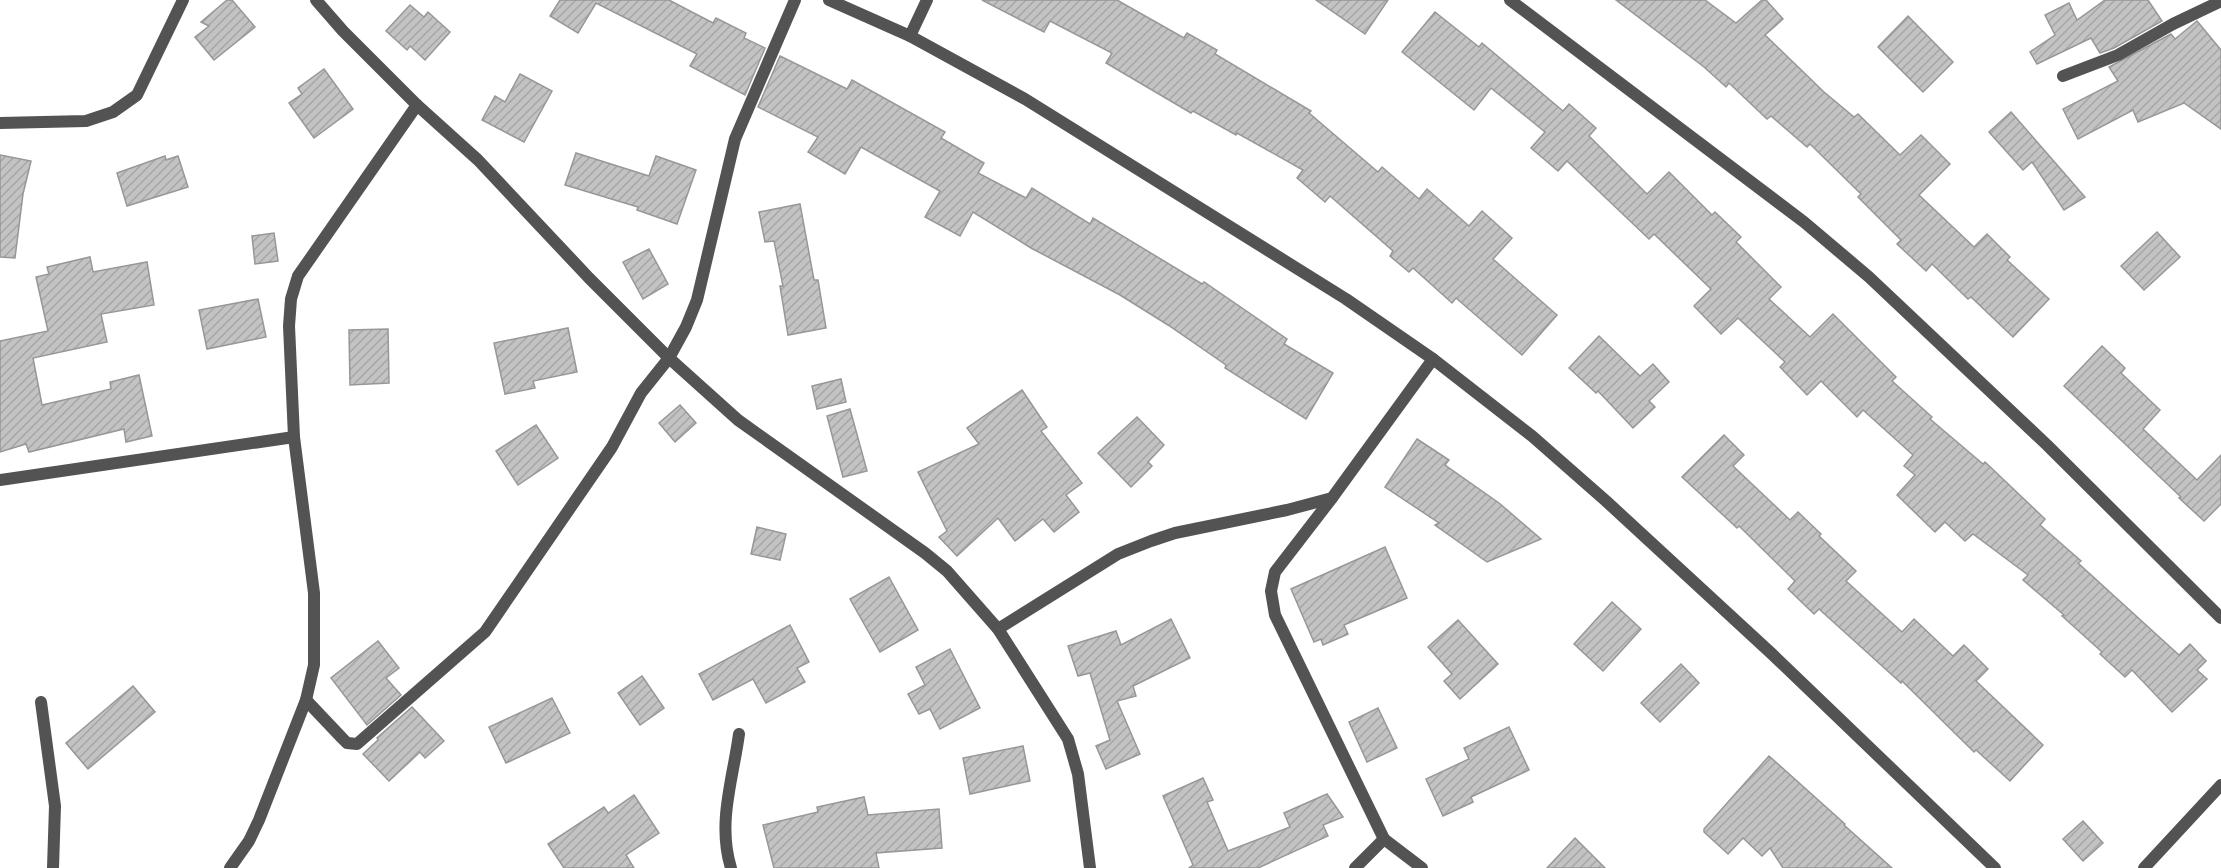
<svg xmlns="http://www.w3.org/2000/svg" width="2221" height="868" font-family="'Titillium Web',sans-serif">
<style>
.building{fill:url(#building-hatch);stroke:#979797;stroke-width:1.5}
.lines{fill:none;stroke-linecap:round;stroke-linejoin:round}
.minor{stroke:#535353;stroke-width:12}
.tertiary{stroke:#535353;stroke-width:12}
</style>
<defs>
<pattern id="building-hatch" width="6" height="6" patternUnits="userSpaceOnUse" patternTransform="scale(1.5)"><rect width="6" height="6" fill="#c3c3c3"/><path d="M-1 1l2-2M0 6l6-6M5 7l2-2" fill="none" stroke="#a6a6a6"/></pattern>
</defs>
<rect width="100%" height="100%" fill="#fff"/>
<!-- building -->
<g class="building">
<path d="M 227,0 L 232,0 L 255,27 L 214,60 L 195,37 L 209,26 L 201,22 Z"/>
<path d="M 560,0 L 669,0 L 713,23 L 716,18 L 746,33 L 744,38 L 765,48 L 745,95 L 690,66 L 697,54 L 596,3 L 578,33 L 550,16 Z"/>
<path d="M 982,0 L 1117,0 L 1184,38 L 1187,33 L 1217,50 L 1215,54 L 1311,111 L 1309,113 L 1378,172 L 1382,167 L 1419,199 L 1427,189 L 1469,226 L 1482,211 L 1512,238 L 1493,259 L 1557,315 L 1522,355 L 1456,298 L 1452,303 L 1413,268 L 1409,272 L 1390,256 L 1393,251 L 1330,196 L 1325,202 L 1297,178 L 1303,170 L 1237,133 L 1236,135 L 1193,111 L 1191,113 L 1106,63 L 1112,53 L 1050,21 L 1044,32 Z"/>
<path d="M 1316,0 L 1388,0 L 1365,34 Z"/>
<path d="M 1616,0 L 1705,0 L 1736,23 L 1762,0 L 1766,0 L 1783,19 L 1765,35 L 1824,92 L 1854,117 L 1858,114 L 1900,155 L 1921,135 L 1950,164 L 1919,195 L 1974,247 L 1987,234 L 2010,257 L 2007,260 L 2049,299 L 2013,337 L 1971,297 L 1968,299 L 1932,264 L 1926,271 L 1897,244 L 1901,240 L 1858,197 L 1861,194 L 1810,144 L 1807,147 L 1771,116 L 1767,119 L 1729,83 L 1726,87 L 1704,67 Z"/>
<path d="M 2105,0 L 2148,0 L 2162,21 L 2114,48 L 2100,53 L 2091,38 L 2037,64 L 2030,52 L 2055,35 L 2045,15 L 2069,3 L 2077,20 Z"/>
<path d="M 410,5 L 424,17 L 428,12 L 450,32 L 425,60 L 410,46 L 407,50 L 386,31 Z"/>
<path d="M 1435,12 L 1479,47 L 1482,43 L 1563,111 L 1569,104 L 1596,128 L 1589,136 L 1647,194 L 1669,172 L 1712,215 L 1715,212 L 1741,237 L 1736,242 L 1781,287 L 1769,299 L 1810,337 L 1833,314 L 1896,377 L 1892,381 L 1932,417 L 1930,419 L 1983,464 L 1985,462 L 2045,519 L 2040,525 L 2081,561 L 2078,563 L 2179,655 L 2190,644 L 2206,661 L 2197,670 L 2207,679 L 2172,712 L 2132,670 L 2125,677 L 2100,654 L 2102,652 L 2062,616 L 2064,615 L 2023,580 L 2028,575 L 1973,534 L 1965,541 L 1945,522 L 1935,532 L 1897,495 L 1915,475 L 1904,466 L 1913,455 L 1863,410 L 1857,417 L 1821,381 L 1807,395 L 1780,367 L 1785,362 L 1738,318 L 1721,334 L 1694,306 L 1711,289 L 1654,234 L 1649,239 L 1567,161 L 1558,171 L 1531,148 L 1545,132 L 1491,88 L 1474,110 L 1402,52 Z"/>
<path d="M 1908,16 L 1953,62 L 1923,92 L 1878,47 Z"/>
<path d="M 2197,21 L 2221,50 L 2221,129 L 2184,103 L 2138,122 L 2133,110 L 2078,139 L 2063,109 L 2118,81 L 2109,67 L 2171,34 L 2175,39 Z"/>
<path d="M 780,56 L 847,89 L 852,80 L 945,132 L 941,138 L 984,163 L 978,173 L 1026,198 L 1032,188 L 1090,224 L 1093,218 L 1202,284 L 1204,282 L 1287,339 L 1284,344 L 1333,373 L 1306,419 L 1225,368 L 1226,365 L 1168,325 L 1120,295 L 1031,248 L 973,212 L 960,236 L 925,217 L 940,191 L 861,147 L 845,174 L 808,152 L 818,137 L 758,107 Z"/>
<path d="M 324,69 L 353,109 L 314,138 L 289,103 L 302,94 L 298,88 Z"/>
<path d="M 520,74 L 552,91 L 524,142 L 482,120 L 495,96 L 505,102 Z"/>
<path d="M 2011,112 L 2045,151 L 2085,197 L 2064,210 L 2032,162 L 2023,170 L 1989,132 Z"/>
<path d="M 576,153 L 649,176 L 656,156 L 696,170 L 677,224 L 637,210 L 638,207 L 565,185 Z"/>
<path d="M 0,155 L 31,161 L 23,194 L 15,258 L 0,257 Z"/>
<path d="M 165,156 L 166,160 L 178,156 L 188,187 L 127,206 L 117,173 Z"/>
<path d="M 800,204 L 814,280 L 818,280 L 826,328 L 788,335 L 780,286 L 783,286 L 774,241 L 765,242 L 759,212 Z"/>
<path d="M 2157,232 L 2180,257 L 2144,290 L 2121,266 Z"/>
<path d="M 274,233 L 278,261 L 255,264 L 252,236 Z"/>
<path d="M 649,249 L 668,284 L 643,299 L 623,262 Z"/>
<path d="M 90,257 L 93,272 L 147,262 L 154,305 L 101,314 L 107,342 L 33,358 L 42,405 L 111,389 L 110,382 L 139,375 L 152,436 L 126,442 L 124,429 L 29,452 L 26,444 L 0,452 L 0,341 L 48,331 L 36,277 L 49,274 L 47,267 Z"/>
<path d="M 258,299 L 266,337 L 207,349 L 199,310 Z"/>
<path d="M 568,328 L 577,372 L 533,381 L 535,388 L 505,394 L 494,343 Z"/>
<path d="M 388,329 L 389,383 L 350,385 L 349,330 Z"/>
<path d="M 1599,336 L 1640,376 L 1653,364 L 1669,382 L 1649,401 L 1655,407 L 1633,428 L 1598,391 L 1596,393 L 1569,368 Z"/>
<path d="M 2102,346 L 2125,368 L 2121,373 L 2160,410 L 2143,429 L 2197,480 L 2221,455 L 2221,504 L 2204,521 L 2179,498 L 2181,497 L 2064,386 Z"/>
<path d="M 841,379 L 846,402 L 817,409 L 812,386 Z"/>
<path d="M 1022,390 L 1047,427 L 1041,431 L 1082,483 L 1066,495 L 1079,512 L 1054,532 L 1043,519 L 1015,541 L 998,518 L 957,556 L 939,537 L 947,531 L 918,472 L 979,444 L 967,428 Z"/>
<path d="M 680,405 L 696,423 L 675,442 L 659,423 Z"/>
<path d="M 850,409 L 867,471 L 843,477 L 827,416 Z"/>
<path d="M 1137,417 L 1164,445 L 1148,462 L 1152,466 L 1131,487 L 1098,453 Z"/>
<path d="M 536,425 L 558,458 L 518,485 L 496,451 Z"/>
<path d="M 1724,435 L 1744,455 L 1733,466 L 1790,520 L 1798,512 L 1821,534 L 1819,536 L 1856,571 L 1846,581 L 1902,632 L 1914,619 L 1953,656 L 1964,645 L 1988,669 L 1976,681 L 2043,745 L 2010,781 L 1976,750 L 1974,752 L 1902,681 L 1901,683 L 1819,609 L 1814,614 L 1788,589 L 1795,581 L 1739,526 L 1737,528 L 1682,477 Z"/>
<path d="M 1417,439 L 1449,460 L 1445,465 L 1499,503 L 1541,539 L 1487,562 L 1435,525 L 1439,523 L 1385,487 Z"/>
<path d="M 757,527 L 786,534 L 780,560 L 751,554 Z"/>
<path d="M 1385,547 L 1407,598 L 1344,625 L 1348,634 L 1323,645 L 1321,639 L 1314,642 L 1291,589 Z"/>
<path d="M 889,577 L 918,630 L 880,652 L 850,599 Z"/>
<path d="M 1612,602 L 1641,629 L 1603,671 L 1574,644 Z"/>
<path d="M 1171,619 L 1190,658 L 1133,686 L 1136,696 L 1117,701 L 1140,754 L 1106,769 L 1096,746 L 1110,740 L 1090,673 L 1078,676 L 1068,646 L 1116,631 L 1121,645 Z"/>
<path d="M 1458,620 L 1498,664 L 1460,699 L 1444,681 L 1452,674 L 1428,647 Z"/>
<path d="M 790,625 L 809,662 L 797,668 L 805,682 L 766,703 L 753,679 L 713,700 L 699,674 Z"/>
<path d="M 378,641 L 399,668 L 386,678 L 401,695 L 367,725 L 331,678 Z"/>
<path d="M 950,649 L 980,708 L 940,729 L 930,709 L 919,714 L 908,694 L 925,685 L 916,667 Z"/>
<path d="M 1681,664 L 1699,683 L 1660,722 L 1641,703 Z"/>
<path d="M 642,676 L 664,708 L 640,725 L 618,693 Z"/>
<path d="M 133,686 L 155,712 L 88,769 L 66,743 Z"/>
<path d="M 552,698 L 570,733 L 506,763 L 489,727 Z"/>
<path d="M 412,707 L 444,741 L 425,758 L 420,752 L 389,781 L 363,754 L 378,740 L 377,738 Z"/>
<path d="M 1378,708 L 1397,748 L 1367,762 L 1349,722 Z"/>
<path d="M 1509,727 L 1529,770 L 1471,797 L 1473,802 L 1443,816 L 1426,779 L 1469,759 L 1464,748 Z"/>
<path d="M 1023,746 L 1030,781 L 970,794 L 963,758 Z"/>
<path d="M 1769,756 L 1845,824 L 1844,825 L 1892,868 L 1783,868 L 1770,848 L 1762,856 L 1743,838 L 1728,854 L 1704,832 L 1704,829 Z"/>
<path d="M 1203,778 L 1213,800 L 1207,802 L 1228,851 L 1290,827 L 1284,813 L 1327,794 L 1343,817 L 1323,825 L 1328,836 L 1258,868 L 1189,868 L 1193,865 L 1163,796 Z"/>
<path d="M 634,795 L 659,833 L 626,855 L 634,868 L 564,868 L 548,844 L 604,807 L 608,813 Z"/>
<path d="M 864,797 L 868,815 L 939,809 L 942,848 L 876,853 L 879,868 L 774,868 L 763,825 L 818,812 L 817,807 Z"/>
<path d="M 2083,821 L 2103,843 L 2083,861 L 2063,839 Z"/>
<path d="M 1575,838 L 1605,868 L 1547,868 Z"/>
</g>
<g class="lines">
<!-- minor -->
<g class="minor">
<path d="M 316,0 L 343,31 L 417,105 L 478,160 L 589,278 L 669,358 L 738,420 L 925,553 L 947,571 L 998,629 L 1068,739 L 1078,774 L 1090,868"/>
<path d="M 1510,0 L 1804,222 L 1869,277 L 2047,445 L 2221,618"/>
<path d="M 910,36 L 927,0"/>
<path d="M 2063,76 L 2118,55 L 2173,24 L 2219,2"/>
<path d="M 0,123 L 86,121 L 113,112 L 137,95 L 183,0"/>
<path d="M 0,480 L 294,437"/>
<path d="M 1332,498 L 1275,572 L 1271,591 L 1275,615 L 1384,839 L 1422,868"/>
<path d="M 998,629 L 1118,554 L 1151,541 L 1175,533 L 1287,510 L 1332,498 L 1433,359"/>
<path d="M 306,700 L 342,738 L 347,743 L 357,744 L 485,632 L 612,447 L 641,393 L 669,358 L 686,327 L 697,300 L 735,139 L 795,0"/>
<path d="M 41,702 L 55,806 L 53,868"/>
<path d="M 230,868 L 249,841 L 259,820 L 306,700 L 314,665 L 314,593 L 294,437 L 289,326 L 291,299 L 298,276 L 417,105"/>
<path d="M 731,868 C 717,823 733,779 739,734"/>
<path d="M 1355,868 L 1384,839"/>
<path d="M 2144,868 L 2221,785"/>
</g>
<!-- tertiary -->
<path class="tertiary" d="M 829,0 L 910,36 L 1025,99 L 1346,299 L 1433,359 L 1532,436 L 1606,501 L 1772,654 L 1995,868"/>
</g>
</svg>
